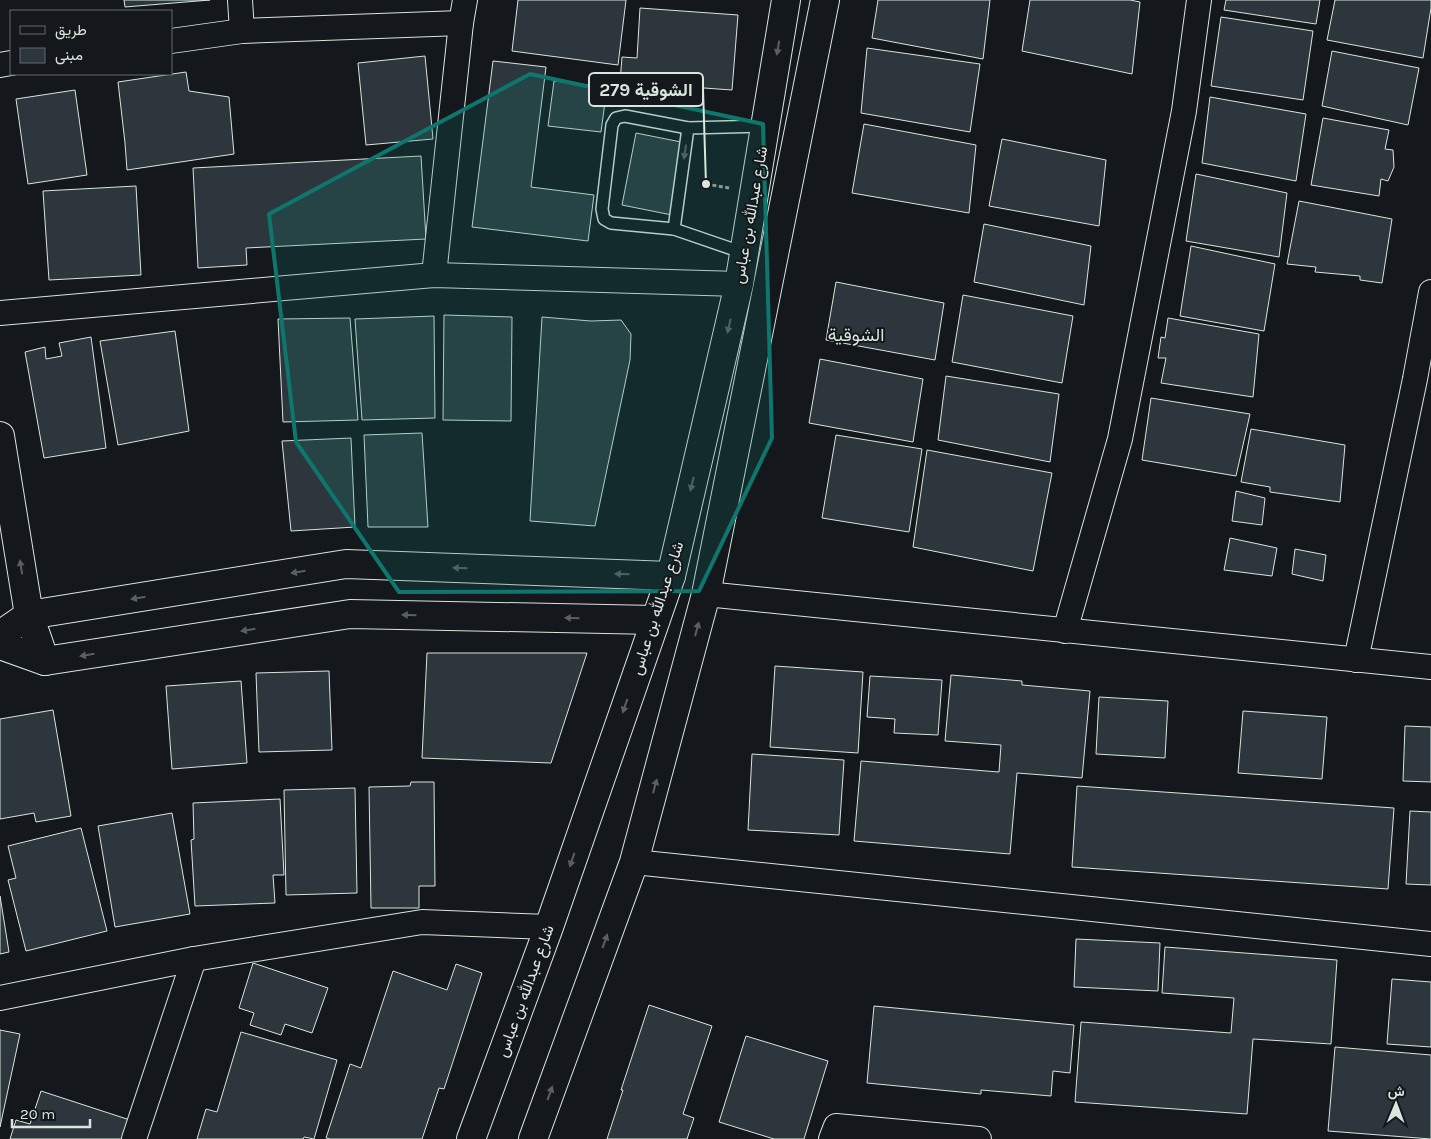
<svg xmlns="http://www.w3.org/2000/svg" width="1431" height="1139" font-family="Karla,Vazirmatn,sans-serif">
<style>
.building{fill:#2c363c;stroke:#d8e6dc}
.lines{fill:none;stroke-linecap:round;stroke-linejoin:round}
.lane-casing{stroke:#d8e6dc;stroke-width:14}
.street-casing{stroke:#d8e6dc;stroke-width:26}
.secondary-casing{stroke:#d8e6dc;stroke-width:30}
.primary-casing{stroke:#d8e6dc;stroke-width:30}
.path{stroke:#9da8a2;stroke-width:3;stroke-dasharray:4 2.5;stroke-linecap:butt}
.lane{stroke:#14181c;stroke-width:11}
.street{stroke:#14181c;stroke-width:24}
.secondary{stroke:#14181c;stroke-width:28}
.primary{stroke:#14181c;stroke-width:28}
.oneway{fill:#59605f}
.marked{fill:#0f766e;fill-opacity:0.2;stroke:#0f766e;stroke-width:4;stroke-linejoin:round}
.labels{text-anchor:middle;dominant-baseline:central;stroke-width:4;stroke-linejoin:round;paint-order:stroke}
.street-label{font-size:16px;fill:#d8e6dc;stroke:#14181c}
.neighbourhood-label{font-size:18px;fill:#d8e6dc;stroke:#14181c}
.leader{fill:none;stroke:#d8e6dc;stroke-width:2}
.callout-dot{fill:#d8e6dc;stroke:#14181c;stroke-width:2}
.callout{fill:#14181c;stroke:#d8e6dc;stroke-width:2}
.callout-label{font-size:18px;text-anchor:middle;font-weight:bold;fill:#d8e6dc}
</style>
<rect width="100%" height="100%" fill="#14181c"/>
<!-- building -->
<g class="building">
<path d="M 124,0 L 210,0 L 125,7 Z"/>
<path d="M 518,0 L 626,0 L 618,65 L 512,51 Z"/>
<path d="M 878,0 L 990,0 L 983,59 L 872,38 Z"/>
<path d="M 1030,0 L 1130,0 L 1140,2 L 1132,74 L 1022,51 Z"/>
<path d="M 1226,0 L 1320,0 L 1316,24 L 1224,10 Z"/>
<path d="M 1335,0 L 1431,0 L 1431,8 L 1423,58 L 1327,40 Z"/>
<path d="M 640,8 L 738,15 L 732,90 L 620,82 L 622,57 L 637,58 Z"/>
<path d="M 1221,17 L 1313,31 L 1303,100 L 1211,86 Z"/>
<path d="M 867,48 L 980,64 L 970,132 L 861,113 Z"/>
<path d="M 1332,51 L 1419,68 L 1408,125 L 1322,106 Z"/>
<path d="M 425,56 L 433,139 L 366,145 L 358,63 Z"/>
<path d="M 493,61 L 546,67 L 531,187 L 594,195 L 588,241 L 472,227 Z"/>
<path d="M 186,72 L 189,91 L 229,97 L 234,154 L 127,170 L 125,143 L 118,82 Z"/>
<path d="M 554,81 L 607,87 L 601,132 L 548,126 Z"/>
<path d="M 75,90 L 87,175 L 28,184 L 16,99 Z"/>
<path d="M 1210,97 L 1306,114 L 1296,181 L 1202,163 Z"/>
<path d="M 1323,118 L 1389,130 L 1385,149 L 1393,150 L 1394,167 L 1388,181 L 1381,179 L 1379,196 L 1311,185 Z"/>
<path d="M 864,124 L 976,145 L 969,213 L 852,193 Z"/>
<path d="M 636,133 L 686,143 L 672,215 L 622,205 Z"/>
<path d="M 1002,139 L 1106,160 L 1099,226 L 989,206 Z"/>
<path d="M 421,156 L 426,239 L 246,248 L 247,265 L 198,268 L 193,168 Z"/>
<path d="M 1196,174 L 1287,193 L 1279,257 L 1186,241 Z"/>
<path d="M 136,186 L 141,275 L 49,280 L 43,191 Z"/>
<path d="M 1299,201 L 1392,219 L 1382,283 L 1360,280 L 1360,276 L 1315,272 L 1316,267 L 1287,264 Z"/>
<path d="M 984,224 L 1091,246 L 1084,305 L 974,282 Z"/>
<path d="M 1191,246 L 1275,264 L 1264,331 L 1180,316 Z"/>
<path d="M 836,282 L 944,303 L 935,360 L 826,340 Z"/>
<path d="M 963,295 L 1073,316 L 1062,383 L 952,362 Z"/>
<path d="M 444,315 L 512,317 L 511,421 L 443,420 Z"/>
<path d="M 434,316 L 435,418 L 362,420 L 355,319 Z"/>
<path d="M 542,317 L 591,321 L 621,320 L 631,334 L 630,360 L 595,526 L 530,521 Z"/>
<path d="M 350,318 L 358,420 L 283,422 L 278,319 Z"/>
<path d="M 1168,318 L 1259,334 L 1253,397 L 1161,383 L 1166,358 L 1158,358 L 1161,337 L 1165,338 Z"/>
<path d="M 175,331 L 189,431 L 118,445 L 100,341 Z"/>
<path d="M 91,337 L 106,448 L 44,458 L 25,352 L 45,347 L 46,359 L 62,356 L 59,343 Z"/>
<path d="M 820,359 L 923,379 L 913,442 L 809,423 Z"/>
<path d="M 946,376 L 1059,394 L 1050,462 L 938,440 Z"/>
<path d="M 1151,398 L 1250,414 L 1236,476 L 1142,460 Z"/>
<path d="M 1251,429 L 1345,445 L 1340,502 L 1270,492 L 1270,487 L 1241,482 Z"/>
<path d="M 422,433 L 428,527 L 368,527 L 364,435 Z"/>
<path d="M 836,435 L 922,449 L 909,532 L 822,518 Z"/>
<path d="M 351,438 L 355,527 L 291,531 L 282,441 Z"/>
<path d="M 927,450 L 1052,473 L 1033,571 L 913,547 Z"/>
<path d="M 1236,491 L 1265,498 L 1262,525 L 1232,521 Z"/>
<path d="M 1230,538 L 1277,548 L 1272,576 L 1224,570 Z"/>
<path d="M 1295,549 L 1326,555 L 1323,581 L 1292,574 Z"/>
<path d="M 427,653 L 587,653 L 551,763 L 422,758 Z"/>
<path d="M 775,666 L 863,672 L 858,753 L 770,747 Z"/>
<path d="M 329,671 L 332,750 L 259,752 L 256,673 Z"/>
<path d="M 951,675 L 1022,681 L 1022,685 L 1090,691 L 1082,778 L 1017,773 L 1010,854 L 854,841 L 861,761 L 999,772 L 1001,745 L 945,741 Z"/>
<path d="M 870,676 L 942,680 L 938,735 L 894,733 L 895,719 L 867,717 Z"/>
<path d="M 241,681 L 247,763 L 172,769 L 166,686 Z"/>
<path d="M 1099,697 L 1168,701 L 1165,758 L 1096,754 Z"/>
<path d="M 53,710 L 71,816 L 36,822 L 34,813 L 0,819 L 0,719 Z"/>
<path d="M 1243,711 L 1327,717 L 1322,779 L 1238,773 Z"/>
<path d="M 1405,726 L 1431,727 L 1431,782 L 1403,781 Z"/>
<path d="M 752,754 L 844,760 L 839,835 L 748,830 Z"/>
<path d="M 411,782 L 434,782 L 435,886 L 419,886 L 419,908 L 371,908 L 369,787 L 410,786 Z"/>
<path d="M 1077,786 L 1394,808 L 1388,889 L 1072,867 Z"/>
<path d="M 355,788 L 357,893 L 286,895 L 284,790 Z"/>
<path d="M 280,799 L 284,875 L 273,875 L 275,903 L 195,906 L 191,840 L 194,839 L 193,803 Z"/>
<path d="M 1410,811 L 1431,812 L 1431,885 L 1406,884 Z"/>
<path d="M 172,813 L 190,914 L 115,927 L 98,826 Z"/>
<path d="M 81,828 L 107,931 L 26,951 L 8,880 L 16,878 L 8,846 Z"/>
<path d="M 0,896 L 9,952 L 0,954 Z"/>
<path d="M 1076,939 L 1160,943 L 1158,991 L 1074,987 Z"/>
<path d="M 1165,947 L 1337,960 L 1331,1044 L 1253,1039 L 1247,1114 L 1075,1102 L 1081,1022 L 1231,1033 L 1234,998 L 1162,993 Z"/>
<path d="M 253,963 L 328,988 L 312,1033 L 285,1024 L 281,1035 L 250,1025 L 254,1013 L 239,1008 Z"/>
<path d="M 456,964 L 482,973 L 444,1089 L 439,1088 L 422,1139 L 330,1139 L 326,1138 L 350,1064 L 361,1068 L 393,971 L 447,990 Z"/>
<path d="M 1392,979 L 1431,982 L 1431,1047 L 1387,1044 Z"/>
<path d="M 649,1005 L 712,1026 L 683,1114 L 694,1118 L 687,1139 L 607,1139 L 623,1090 L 621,1090 Z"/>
<path d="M 874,1006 L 1074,1025 L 1070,1073 L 1053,1071 L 1051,1096 L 981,1090 L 981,1094 L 867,1083 Z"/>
<path d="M 0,1030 L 20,1034 L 0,1127 Z"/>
<path d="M 241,1032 L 337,1060 L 314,1139 L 304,1137 L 303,1139 L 197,1139 L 206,1109 L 217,1112 Z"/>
<path d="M 746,1036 L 828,1061 L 804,1139 L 774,1139 L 719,1122 Z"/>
<path d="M 1335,1047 L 1431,1055 L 1431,1139 L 1328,1131 Z"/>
<path d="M 41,1091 L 133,1121 L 127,1139 L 10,1139 L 16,1120 L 30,1124 Z"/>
</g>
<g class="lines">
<defs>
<g id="lane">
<path d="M 674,229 L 611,223 L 604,219 L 602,209 L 612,125 L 616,118 L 625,116 L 688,128"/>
<path d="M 744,253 L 674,229 L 688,128 L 765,126"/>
</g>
<g id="street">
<path d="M 240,0 L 242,31"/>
<path d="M 171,41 L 242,31 L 461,23"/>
<path d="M 0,65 L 11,63"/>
<path d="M 434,275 L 461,23 L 465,0"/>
<path d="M 0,313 L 434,275 L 739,284"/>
<path d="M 706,594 L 1431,667"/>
<path d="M 1065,631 L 1120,439 L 1184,111 L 1199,0"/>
<path d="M 1356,660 L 1415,379 L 1431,292"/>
<path d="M 634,862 L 1431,944"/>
<path d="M 0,998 L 194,959 L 422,922 L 549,927"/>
<path d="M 134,1139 L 194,959"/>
<path d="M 831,1139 L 836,1126 L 979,1139"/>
</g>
<g id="secondary">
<path d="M 0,436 L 29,615 L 45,661"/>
<path d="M 0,635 L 29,615 L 346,564 L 671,576"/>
<path d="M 0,645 L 45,661 L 350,614 L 655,620"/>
</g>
<g id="primary">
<path d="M 471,1139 L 549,927 L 671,576 L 739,284 L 786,0"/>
<path d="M 533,1139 L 634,862 L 706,594 L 825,0"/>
</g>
</defs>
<!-- lane casing -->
<use href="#lane" class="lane-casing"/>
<!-- street casing -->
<use href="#street" class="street-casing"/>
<!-- secondary casing -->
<use href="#secondary" class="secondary-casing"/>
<!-- primary casing -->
<use href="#primary" class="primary-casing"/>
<!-- path -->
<path class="path" d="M 706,184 L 729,188"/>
<!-- lane -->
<use href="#lane" class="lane"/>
<!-- street -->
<use href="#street" class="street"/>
<!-- secondary -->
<use href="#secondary" class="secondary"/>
<!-- primary -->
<use href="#primary" class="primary"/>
</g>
<!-- one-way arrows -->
<defs><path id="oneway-solid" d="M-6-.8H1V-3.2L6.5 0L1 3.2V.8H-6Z" transform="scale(1.25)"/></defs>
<g class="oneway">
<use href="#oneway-solid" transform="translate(778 48) rotate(99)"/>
<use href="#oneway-solid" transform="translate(685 152) rotate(98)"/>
<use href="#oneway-solid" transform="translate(729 326) rotate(103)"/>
<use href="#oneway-solid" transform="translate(692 484) rotate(103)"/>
<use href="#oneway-solid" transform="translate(21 567) rotate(-99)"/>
<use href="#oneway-solid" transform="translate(460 568) rotate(-178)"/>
<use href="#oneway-solid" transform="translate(298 572) rotate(171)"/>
<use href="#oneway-solid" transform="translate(622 574) rotate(-178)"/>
<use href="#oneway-solid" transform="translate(138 598) rotate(171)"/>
<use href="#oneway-solid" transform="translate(409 615) rotate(-179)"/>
<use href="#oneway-solid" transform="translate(572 618) rotate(-179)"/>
<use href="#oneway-solid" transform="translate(697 629) rotate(-75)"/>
<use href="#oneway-solid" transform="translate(248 630) rotate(171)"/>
<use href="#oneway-solid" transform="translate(87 655) rotate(171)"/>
<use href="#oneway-solid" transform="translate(625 706) rotate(109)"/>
<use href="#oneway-solid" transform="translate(655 786) rotate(-75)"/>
<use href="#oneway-solid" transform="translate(572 860) rotate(109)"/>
<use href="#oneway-solid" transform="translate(605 941) rotate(-70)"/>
<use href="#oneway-solid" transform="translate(550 1093) rotate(-70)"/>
</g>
<!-- marked area -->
<path class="marked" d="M 530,74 L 763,124 L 772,438 L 699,591 L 399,592 L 296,442 L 269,214 Z"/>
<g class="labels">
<!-- street labels -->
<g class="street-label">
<text transform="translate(750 215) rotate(-80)">شارع عبدالله بن عباس</text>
<text transform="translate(657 608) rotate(-72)">شارع عبدالله بن عباس</text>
<text transform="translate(525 991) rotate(-70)">شارع عبدالله بن عباس</text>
</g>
<!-- neighbourhood labels -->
<g class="neighbourhood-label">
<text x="856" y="335">الشوقية</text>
</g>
</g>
<!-- callouts -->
<path class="leader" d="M706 184L703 89"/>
<circle class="callout-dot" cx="706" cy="184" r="5"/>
<rect class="callout" x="589" y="73" width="114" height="33" rx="5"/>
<g class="callout-label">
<text x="646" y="96">الشوقية 279</text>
</g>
<!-- legend -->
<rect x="10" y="10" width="162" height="65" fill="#14181c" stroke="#626a69"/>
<rect x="20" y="26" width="25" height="8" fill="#14181c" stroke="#626a69"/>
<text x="55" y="35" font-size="15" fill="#d8e6dc">طريق</text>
<rect x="20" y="48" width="25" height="15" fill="#2c363c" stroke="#626a69"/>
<text x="55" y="60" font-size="15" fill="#d8e6dc">مبنى</text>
<!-- north arrow -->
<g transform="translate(1396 1104) rotate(1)" stroke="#14181c" stroke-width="4" paint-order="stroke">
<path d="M0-4L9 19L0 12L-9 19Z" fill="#d8e6dc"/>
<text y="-8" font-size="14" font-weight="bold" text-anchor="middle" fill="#d8e6dc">ش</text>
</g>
<!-- scale -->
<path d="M12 1119v8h78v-8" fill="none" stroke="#d8e6dc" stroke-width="2.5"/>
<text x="20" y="1119" font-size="15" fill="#d8e6dc" stroke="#14181c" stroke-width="4" paint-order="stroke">20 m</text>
</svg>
